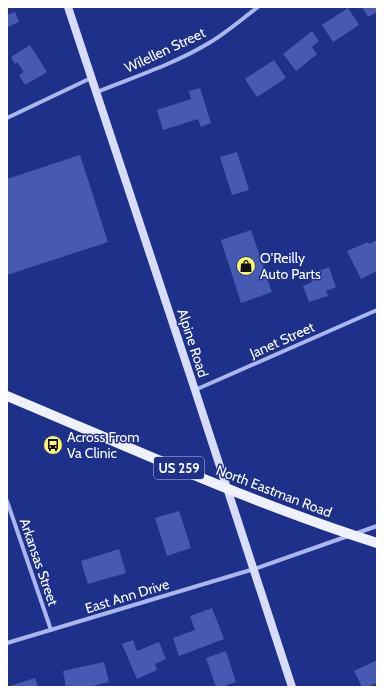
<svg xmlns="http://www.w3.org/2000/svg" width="384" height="694" font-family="Cabin,sans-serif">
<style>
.building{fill:#465ab3}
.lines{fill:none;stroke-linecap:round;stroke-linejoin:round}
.street{stroke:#aab6ec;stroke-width:4}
.secondary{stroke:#d6dcf9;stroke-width:8}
.primary{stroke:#eff1ff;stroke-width:10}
.labels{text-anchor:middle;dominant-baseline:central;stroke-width:3;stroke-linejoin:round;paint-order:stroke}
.shield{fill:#1d318b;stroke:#bbc1dc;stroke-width:1}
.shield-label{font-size:13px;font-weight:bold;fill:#fff}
.street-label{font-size:14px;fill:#fff;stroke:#1d318b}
.poi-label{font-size:14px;fill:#fff;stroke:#1d318b;text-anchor:start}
</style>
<rect width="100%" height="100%" fill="#1d318b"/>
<!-- building -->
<g class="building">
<path d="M 362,7 L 377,7 L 377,12 L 368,17 Z"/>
<path d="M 348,8 L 359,25 L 333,42 L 322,25 Z"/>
<path d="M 15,12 L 19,22 L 7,27 L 7,15 Z"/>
<path d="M 312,31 L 319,41 L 312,47 L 317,54 L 296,71 L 283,54 Z"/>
<path d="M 30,45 L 47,72 L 25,85 L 19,75 L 24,72 L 17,62 L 15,64 L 11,57 Z"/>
<path d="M 274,60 L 286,78 L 257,97 L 245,79 Z"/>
<path d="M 200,88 L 211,123 L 201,127 L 198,119 L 163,130 L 157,110 L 191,99 L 189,91 Z"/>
<path d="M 237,152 L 249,190 L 232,195 L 220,157 Z"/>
<path d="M 80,155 L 108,242 L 7,275 L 7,179 Z"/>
<path d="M 251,230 L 272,292 L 241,303 L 221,240 Z"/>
<path d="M 377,240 L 377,271 L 361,279 L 347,251 L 368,242 L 369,244 Z"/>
<path d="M 329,267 L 336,287 L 326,291 L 328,296 L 309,302 L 303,286 L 312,282 L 310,274 Z"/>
<path d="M 179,511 L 191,548 L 167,556 L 155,518 Z"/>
<path d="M 119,549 L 126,573 L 88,584 L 81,561 Z"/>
<path d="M 212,608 L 224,639 L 179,656 L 173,638 L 195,630 L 190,616 Z"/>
<path d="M 133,640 L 137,651 L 159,642 L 166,659 L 155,664 L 157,670 L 137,679 L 122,644 Z"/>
<path d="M 226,651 L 236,682 L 222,687 L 216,687 L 206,658 Z"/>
<path d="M 377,660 L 377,683 L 368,687 L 362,687 L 354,671 Z"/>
<path d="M 104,662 L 109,682 L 89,687 L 66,687 L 63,671 Z"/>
<path d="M 35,678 L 38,687 L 7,687 Z"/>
</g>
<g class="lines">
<!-- street -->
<g class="street">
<path d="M 97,92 C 134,77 174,64 209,43 C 226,33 242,19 258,7"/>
<path d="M 7,118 L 91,78"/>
<path d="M 195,390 L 377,310"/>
<path d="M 7,501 L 51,630"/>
<path d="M 357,533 L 377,526"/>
<path d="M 7,643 L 254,569 L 348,536"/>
</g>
<!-- secondary -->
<path class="secondary" d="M 68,7 L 195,390 L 292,687"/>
<!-- primary -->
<path class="primary" d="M 7,396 C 129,447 251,503 377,543"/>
</g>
<!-- icons -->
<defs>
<symbol id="shop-disc" viewBox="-11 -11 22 22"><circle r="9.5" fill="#fcf768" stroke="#1d318b"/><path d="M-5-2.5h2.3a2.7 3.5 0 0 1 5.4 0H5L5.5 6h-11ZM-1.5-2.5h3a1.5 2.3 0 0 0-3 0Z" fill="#111"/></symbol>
<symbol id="bus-disc" viewBox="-11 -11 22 22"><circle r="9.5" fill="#fcf768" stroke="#1d318b"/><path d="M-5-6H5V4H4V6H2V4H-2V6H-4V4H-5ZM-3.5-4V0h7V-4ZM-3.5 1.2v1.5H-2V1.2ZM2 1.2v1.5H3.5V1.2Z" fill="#111"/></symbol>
</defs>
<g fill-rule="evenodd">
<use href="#shop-disc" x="235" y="255" width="22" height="22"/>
<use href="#bus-disc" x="42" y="434" width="22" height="22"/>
</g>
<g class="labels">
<!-- shield labels -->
<rect class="shield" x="154" y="457" width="50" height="22" rx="3"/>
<g class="shield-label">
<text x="179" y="468">US 259</text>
</g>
<!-- street labels -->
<g class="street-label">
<text transform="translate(165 50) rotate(-25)">Wilellen Street</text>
<text transform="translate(282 340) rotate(-24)">Janet Street</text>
<text transform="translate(193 343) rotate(72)">Alpine Road</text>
<text transform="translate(274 491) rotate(21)">North Eastman Road</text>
<text transform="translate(39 562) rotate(71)">Arkansas Street</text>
<text transform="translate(127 596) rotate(-17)">East Ann Drive</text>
</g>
<!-- poi labels -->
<g class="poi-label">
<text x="260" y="258">O'Reilly<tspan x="260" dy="16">Auto Parts</tspan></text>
<text x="67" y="437">Across From<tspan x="67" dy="16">Va Clinic</tspan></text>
</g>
</g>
<!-- border -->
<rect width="384" height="694" fill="none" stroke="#ffffff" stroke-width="16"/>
</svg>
